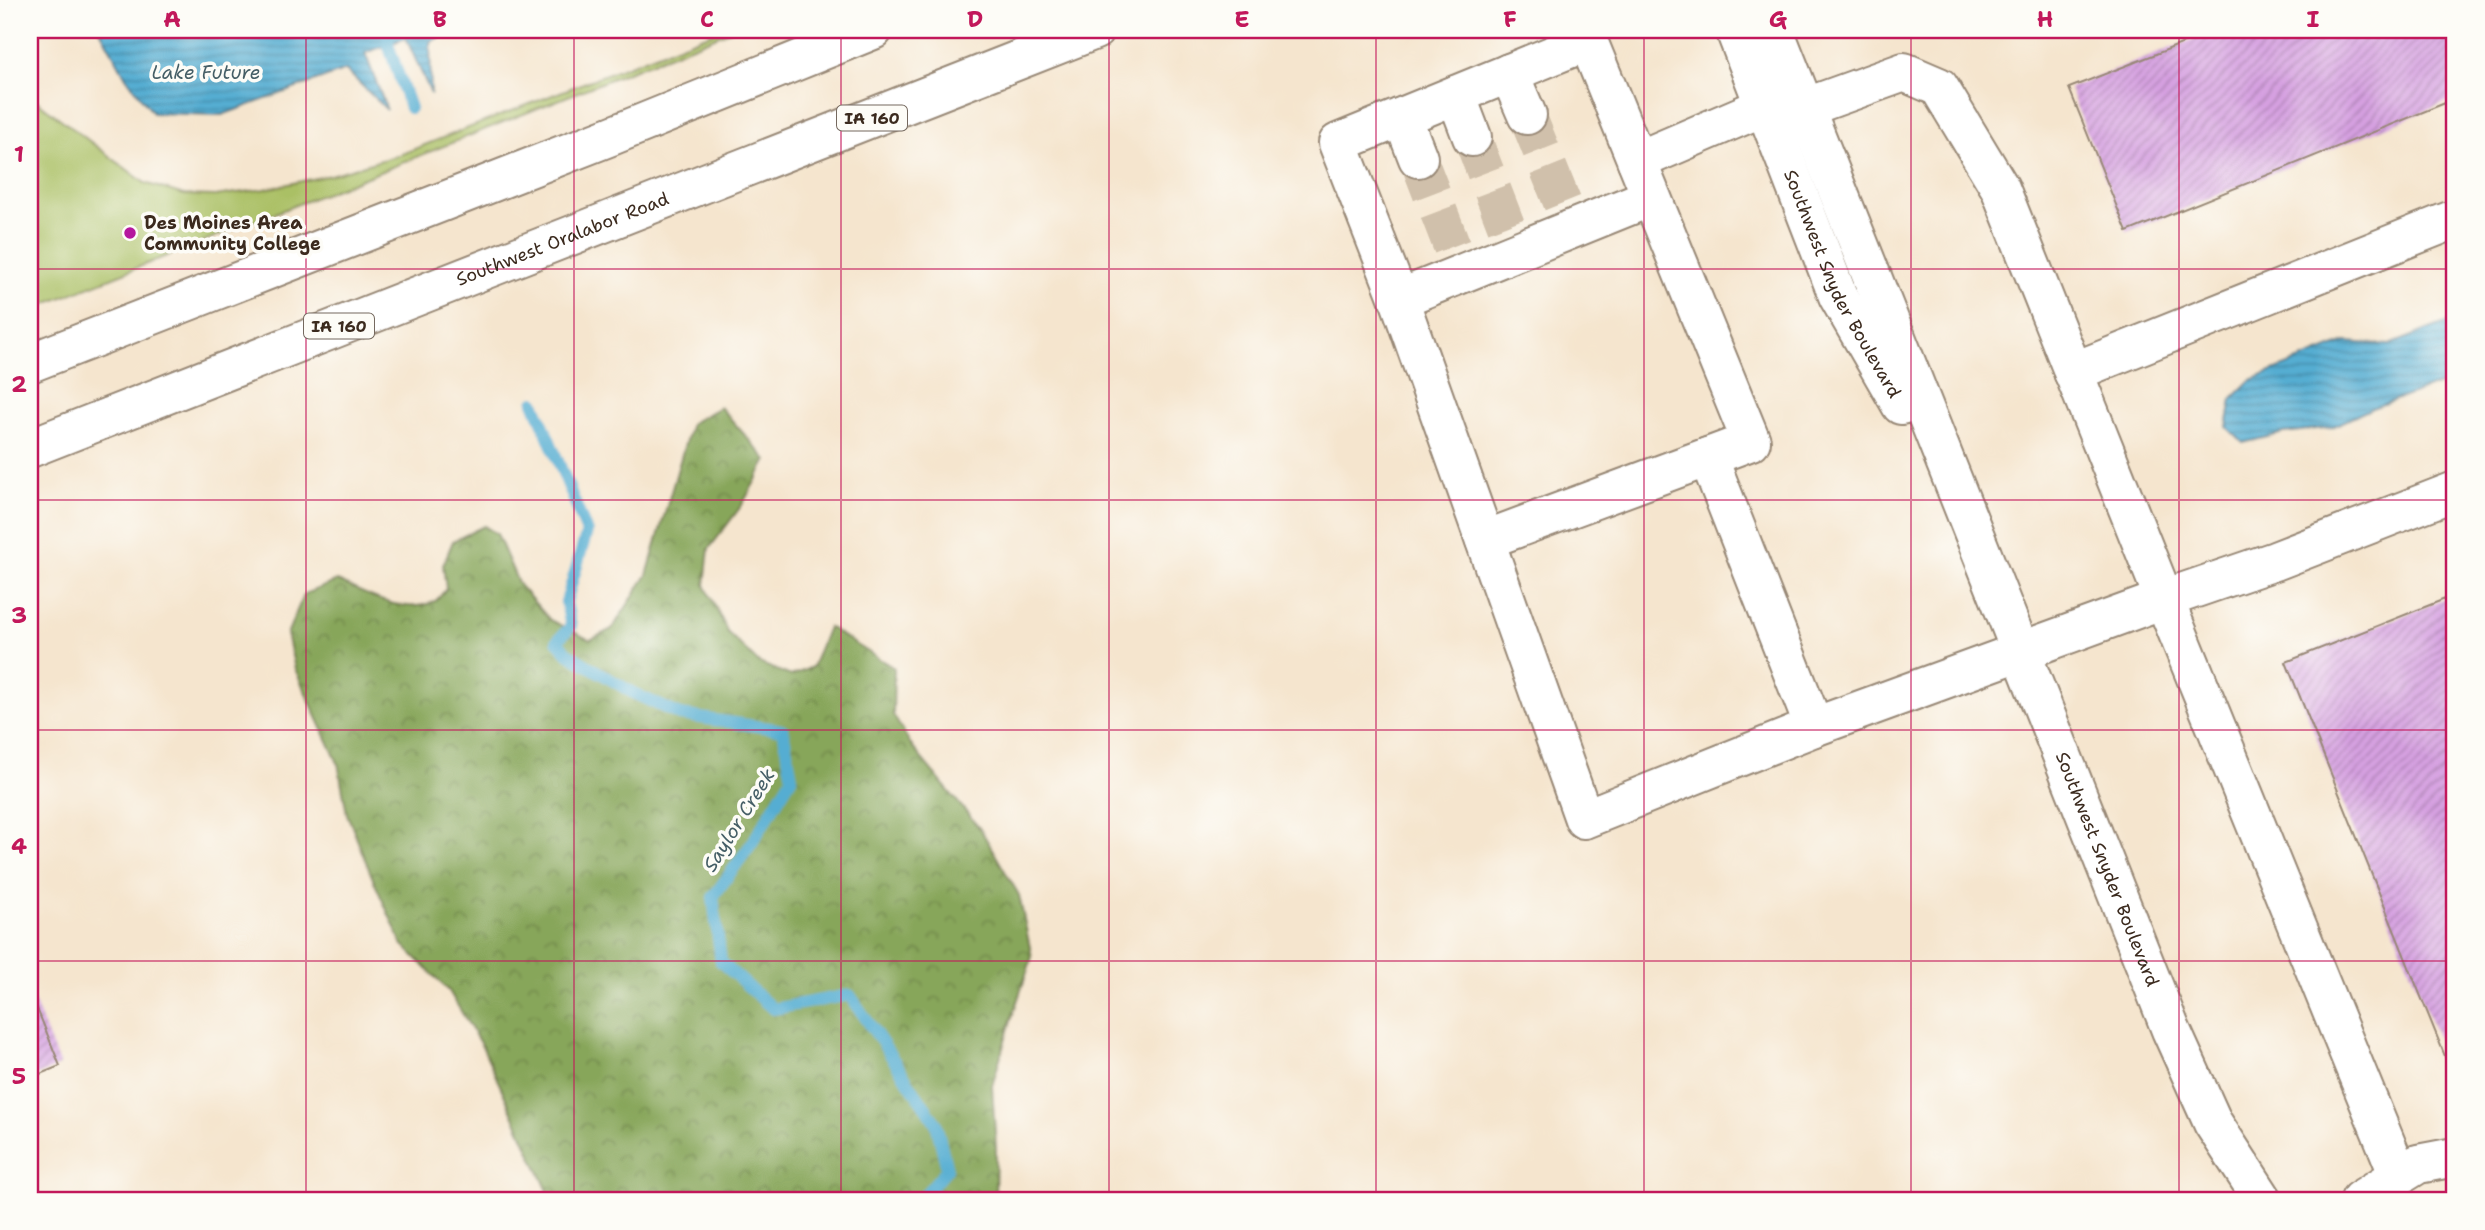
<svg xmlns="http://www.w3.org/2000/svg" width="2485" height="1230" font-family="'Shantell Sans',sans-serif">
<style>
.green{fill:#aac065;stroke:#727542;stroke-width:2}
.forest{fill:url(#forest-crowns);stroke:#61683c;stroke-width:2}
.water{fill:url(#water-rules);stroke:#486c78;stroke-width:2}
.lines{fill:none;stroke-linecap:round;stroke-linejoin:round}
.stream{stroke:#54add2;stroke-width:12}
.building{fill:url(#building-hatch)}
.minor-tunnel{stroke:#d0c0ab;stroke-width:38;stroke-dasharray:38 19;stroke-linecap:butt}
.minor-casing{stroke:#988876;stroke-width:42}
.major-casing{stroke:#988876;stroke-width:42}
.minor{stroke:#fff;stroke-width:38}
.major{stroke:#fff;stroke-width:38}
.grid{fill:none;stroke:#c2185b;stroke-width:2;stroke-opacity:0.55}
.poi-dot{fill:#b5179e;stroke:#fdfcf7;stroke-width:2.5}
.labels{text-anchor:middle;dominant-baseline:central;stroke-width:7;stroke-linejoin:round;paint-order:stroke}
.shield{fill:#fdfcf7;stroke:#75695f;stroke-width:2}
.shield-label{font-size:16px;font-weight:bold;fill:#3b2a1e}
.poi-label{font-size:18px;font-weight:bold;fill:#3b2a1e;stroke:#fdfcf7;text-anchor:start}
.street-label{font-size:18px;fill:#3b2a1e;stroke:#fdfcf7}
.water-label{font-size:19px;font-style:italic;fill:#455e66;stroke:#fdfcf7}
.neatline{fill:none;stroke:#c2185b;stroke-width:2.5}
.grid-label{font-size:23px;text-anchor:middle;font-weight:bold;fill:#c2185b}
</style>
<defs>
<pattern id="forest-crowns" width="20" height="18" patternUnits="userSpaceOnUse" patternTransform="scale(1.75)"><rect width="20" height="18" fill="#87a65a"/><path d="M2 6a3 3 0 1 1 6 0M12 15a3 3 0 1 1 6 0" fill="none" stroke="#70874a"/></pattern>
<pattern id="water-rules" width="6" height="5" patternUnits="userSpaceOnUse" patternTransform="scale(1.75)"><rect width="6" height="5" fill="#54add2"/><path d="M0 2.5h6" fill="none" stroke="#478daa"/></pattern>
<pattern id="building-hatch" width="6" height="6" patternUnits="userSpaceOnUse" patternTransform="scale(1.75)"><rect width="6" height="6" fill="#d6a0e1"/><path d="M-1 1l2-2M0 6l6-6M5 7l2-2" fill="none" stroke="#af83b6"/></pattern>
</defs>
<rect width="100%" height="100%" fill="#fdfcf7"/>
<filter id="ink" filterUnits="userSpaceOnUse"><feTurbulence type="fractalNoise" baseFrequency=".0143" numOctaves="2"/><feDisplacementMap in="SourceGraphic" scale="14" xChannelSelector="R" yChannelSelector="G"/><feConvolveMatrix kernelMatrix="1 2 1 2 8 2 1 2 1" color-interpolation-filters="sRGB"/></filter>
<filter id="wash" filterUnits="userSpaceOnUse"><feTurbulence type="fractalNoise" baseFrequency=".00686" numOctaves="4" result="noise"/><feDisplacementMap in="SourceGraphic" scale="28" xChannelSelector="R" yChannelSelector="G"/><feGaussianBlur stdDeviation="1.57" result="paint"/><feColorMatrix in="noise" values="0 0 0 0 0 0 0 0 0 0 0 0 0 0 0 0 0 1.4 0 .05"/><feComposite in="paint" operator="in"/></filter>
<g filter="url(#wash)">
<rect width="100%" height="100%" fill="#f5e5ce"/>
<!-- green -->
<path class="green" d="M 719,30 L 732,30 L 387,169 L 30,310 L 30,96 L 145,183 L 184,195 L 215,196 L 265,189 L 330,175 L 399,155 Z"/>
<!-- forest -->
<path class="forest" d="M 720,407 L 767,460 L 742,505 L 709,549 L 705,585 L 728,633 L 759,663 L 791,676 L 812,667 L 828,627 L 894,668 L 893,715 L 913,748 L 981,830 L 1019,895 L 1032,957 L 1011,1020 L 992,1086 L 996,1147 L 995,1200 L 552,1200 L 484,1050 L 449,991 L 402,944 L 373,879 L 347,814 L 338,763 L 295,669 L 287,634 L 304,594 L 337,581 C 365,593 404,617 435,601 C 439,599 442,593 446,589 L 443,565 L 453,541 L 484,526 L 497,534 L 519,585 L 550,620 L 590,640 L 612,629 L 647,575 L 691,423 Z"/>
<!-- water -->
<g class="water">
<path d="M 100,30 L 453,30 L 430,42 L 431,94 L 406,38 L 365,53 L 387,110 L 346,70 L 222,115 L 153,113 L 126,77 Z"/>
<path d="M 2455,319 L 2455,379 L 2372,408 L 2332,427 L 2284,433 L 2243,443 L 2227,427 L 2232,399 L 2251,380 L 2346,342 L 2390,345 Z"/>
</g>
<g class="lines">
<!-- stream -->
<g class="stream">
<path d="M 389,30 L 388,44 L 410,108"/>
<path d="M 534,402 L 587,532 L 566,602 L 571,626 L 557,641 L 569,654 L 633,693 L 680,715 L 783,730 L 792,777 L 752,843 L 713,897 L 721,962 L 773,1009 L 850,995 L 936,1123 L 947,1169 L 920,1200"/>
</g>
</g>
<g id="blocks">
<!-- building -->
<g class="building">
<path d="M 2217,30 L 2455,30 L 2455,99 L 2127,232 L 2069,88 Z"/>
<path d="M 2455,595 L 2455,1081 L 2286,662 Z"/>
<path d="M 30,991 L 60,1066 L 30,1078 Z"/>
</g>
</g>
</g>
<g filter="url(#ink)">
<use href="#blocks" fill-opacity="0" stroke="#988876" stroke-width="2"/>
<g class="lines">
<!-- minor-tunnel -->
<g class="minor-tunnel">
<path d="M 1527,115 L 1564,207"/>
<path d="M 1472,137 L 1507,228"/>
<path d="M 1418,158 L 1453,249"/>
</g>
<defs>
<g id="minor">
<path id="s1" d="M 1735,30 L 1838,296 L 1901,405"/>
<path id="s2" d="M 1774,30 L 2171,1030 L 2213,1123 L 2263,1200"/>
<path d="M 1509,73 L 1527,115"/>
<path d="M 1456,95 L 1472,137"/>
<path d="M 1804,108 L 1904,72 L 1939,87 L 2000,188 L 2164,599 L 1814,727"/>
<path d="M 1402,117 L 1418,158"/>
<path d="M 1637,161 L 1765,106"/>
<path d="M 1399,299 L 1584,819 L 1814,727 L 1708,457"/>
<path d="M 2073,372 L 2455,219"/>
<path d="M 1485,540 L 1751,441 L 1588,41 L 1338,143 L 1399,299 L 1651,197"/>
<path d="M 2399,1176 L 2164,599 L 2275,561 L 2455,491"/>
<path d="M 2360,1200 L 2418,1164 L 2455,1157"/>
</g>
<g id="major">
<path d="M 30,363 L 611,136 L 873,30"/>
<path id="s3" d="M 30,448 L 1095,30"/>
</g>
</defs>
<!-- minor casing -->
<use href="#minor" class="minor-casing"/>
<!-- major casing -->
<use href="#major" class="major-casing"/>
<!-- minor -->
<use href="#minor" class="minor"/>
<!-- major -->
<use href="#major" class="major"/>
</g>
</g>
<!-- grid -->
<path class="grid" d="M 306,30 L 306,1200M 574,30 L 574,1200M 841,30 L 841,1200M 1109,30 L 1109,1200M 1376,30 L 1376,1200M 1644,30 L 1644,1200M 1911,30 L 1911,1200M 2179,30 L 2179,1200M 30,269 L 2455,269M 30,500 L 2455,500M 30,730 L 2455,730M 30,961 L 2455,961"/>
<!-- markers -->
<circle class="poi-dot" cx="130" cy="233" r="7"/>
<g class="labels">
<!-- shield labels -->
<g class="shield">
<rect x="837" y="105.5" width="70" height="25" rx="5"/>
<rect x="304" y="313.5" width="70" height="25" rx="5"/>
</g>
<g class="shield-label">
<text x="872" y="118">IA 160</text>
<text x="339" y="326">IA 160</text>
</g>
<!-- poi labels -->
<g class="poi-label">
<text x="144" y="223">Des Moines Area<tspan x="144" dy="21">Community College</tspan></text>
</g>
<!-- street labels -->
<g class="street-label">
<text stroke="none"><textPath href="#s3" startOffset="572">Southwest Oralabor Road</textPath></text>
<text stroke="none"><textPath href="#s1" startOffset="276">Southwest Snyder Boulevard</textPath></text>
<text stroke="none"><textPath href="#s2" startOffset="903">Southwest Snyder Boulevard</textPath></text>
</g>
<!-- water labels -->
<g class="water-label">
<text x="206" y="72">Lake Future</text>
<text transform="translate(739 820) rotate(-58)">Saylor Creek</text>
</g>
</g>
<!-- margin -->
<rect width="2485" height="1230" fill="none" stroke="#fdfcf7" stroke-width="77"/>
<rect x="38" y="38" width="2408" height="1154" class="neatline"/>
<g class="grid-label">
<text x="172" y="27">A</text>
<text x="440" y="27">B</text>
<text x="707" y="27">C</text>
<text x="975" y="27">D</text>
<text x="1242" y="27">E</text>
<text x="1510" y="27">F</text>
<text x="1778" y="27">G</text>
<text x="2045" y="27">H</text>
<text x="2313" y="27">I</text>
<text x="19" y="162">1</text>
<text x="19" y="392">2</text>
<text x="19" y="623">3</text>
<text x="19" y="854">4</text>
<text x="19" y="1084">5</text>
</g>
</svg>
